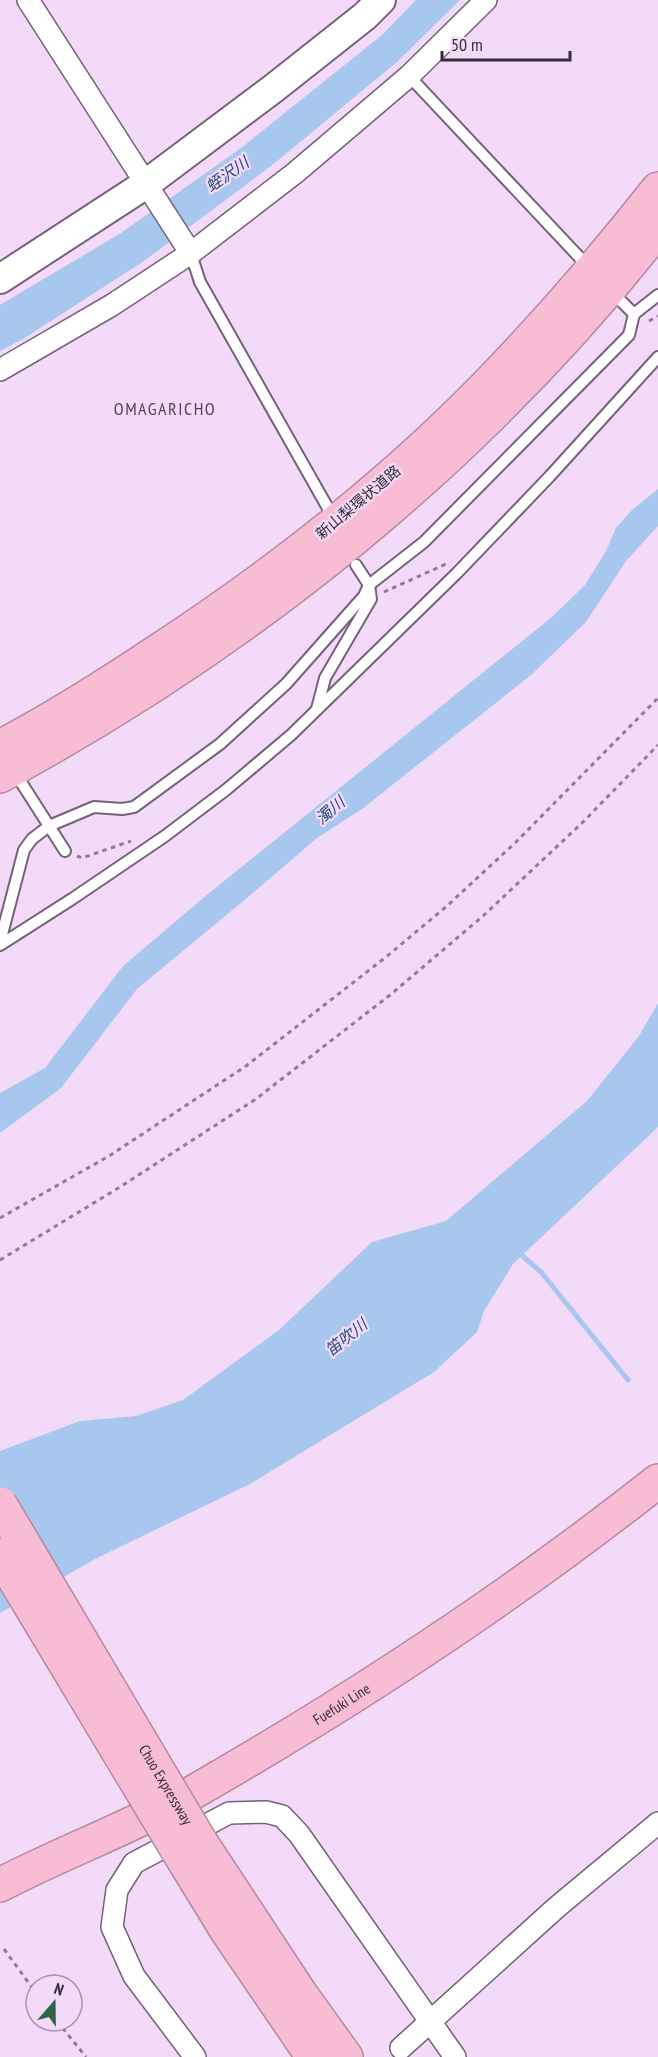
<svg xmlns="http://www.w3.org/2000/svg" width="658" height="2057" font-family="'PT Sans Narrow','Noto Sans JP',sans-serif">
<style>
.water{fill:#a8c7ef}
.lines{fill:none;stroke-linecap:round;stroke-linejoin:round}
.stream{stroke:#a8c7ef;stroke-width:5}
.lane-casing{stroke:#76607b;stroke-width:14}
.street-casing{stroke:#76607b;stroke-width:24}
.secondary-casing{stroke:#76607b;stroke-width:32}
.highway-casing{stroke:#b48a9d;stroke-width:36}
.path{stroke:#8f7e93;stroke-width:3;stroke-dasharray:4.5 4.5;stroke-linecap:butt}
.lane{stroke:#fff;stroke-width:10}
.street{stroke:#fff;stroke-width:21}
.secondary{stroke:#fff;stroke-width:28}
.highway{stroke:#f8bcd4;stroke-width:33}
.highway-bridge-casing{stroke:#b48a9d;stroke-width:36;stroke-linecap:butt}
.highway-bridge{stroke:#f8bcd4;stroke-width:33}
.labels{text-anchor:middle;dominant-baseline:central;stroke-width:4.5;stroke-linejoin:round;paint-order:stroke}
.street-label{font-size:15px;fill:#352c37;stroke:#f4daf9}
.water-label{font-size:16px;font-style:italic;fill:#244c7e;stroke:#f4daf9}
.quarter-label{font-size:18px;letter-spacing:1.5px;fill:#544059;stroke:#f4daf9}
</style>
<rect width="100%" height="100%" fill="#f4daf9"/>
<!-- water -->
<g class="water">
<path d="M 416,0 L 460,0 L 397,62 L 271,166 L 144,261 L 23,339 L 0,351 L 0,305 L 121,233 L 241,148 L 382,35 Z"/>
<path d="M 658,489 L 658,526 L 626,561 L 586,622 L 531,675 L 362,809 L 317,838 L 247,898 L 137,989 L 61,1088 L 0,1133 L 0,1093 L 45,1068 L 123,966 L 208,894 L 552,617 L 585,585 L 606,551 L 616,528 L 632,510 Z"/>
<path d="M 658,1003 L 658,1127 L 513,1264 L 484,1311 L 477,1332 L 434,1372 L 250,1484 L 97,1558 L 0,1613 L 0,1451 L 80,1421 L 136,1416 L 183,1400 L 279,1330 L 372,1242 L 446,1221 L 587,1101 L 639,1036 Z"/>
</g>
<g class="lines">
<!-- stream -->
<path class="stream" d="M 518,1252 L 541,1272 L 628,1380"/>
<defs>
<g id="lane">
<path d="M 409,76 L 581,259"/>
<path d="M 190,251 L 200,282 L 329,510"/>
<path d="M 634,314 L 658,295"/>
<path d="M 317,709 L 325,678 L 371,599 L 369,585 L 356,565"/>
<path d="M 19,779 L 65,851"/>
<path d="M 0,942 L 24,850 L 32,839 L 49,826 L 94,807 L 122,809 L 134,807 L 220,744 L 286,684 L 364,596 L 369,585 L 424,542 L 629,335 L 634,314 L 621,301"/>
<path d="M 0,945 L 72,899 L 165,836 L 227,789 L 291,735 L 457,573 L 550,476 L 658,357"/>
</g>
<g id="street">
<path d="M 28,0 L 186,246"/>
<path d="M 0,370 L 112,305 L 191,253 L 295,173 L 409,76 L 486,0"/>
<path d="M 401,2048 L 557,1907 L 658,1823"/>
<path d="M 195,2057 L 134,1976 L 112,1927 L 117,1890 L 134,1863 L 229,1813 L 266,1812 L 282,1816 L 299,1834 L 455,2057"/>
</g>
<path id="secondary" d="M 0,279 L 146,184 L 274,88 L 365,16 L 381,0"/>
<g id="highway">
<path d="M 0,747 C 53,719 104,687 155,653 C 282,570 403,475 507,364 C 560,308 610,250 658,189"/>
<path d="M 0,776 C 252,640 481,455 658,229"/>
<path d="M 200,1841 L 300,1993 L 346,2057"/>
<path d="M 178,1851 L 227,1931 L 313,2057"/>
<path id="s1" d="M 0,1885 C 63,1852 130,1828 192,1793 C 354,1700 511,1597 658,1481"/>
</g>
</defs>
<!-- lane casing -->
<use href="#lane" class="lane-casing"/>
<!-- street casing -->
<use href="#street" class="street-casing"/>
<!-- secondary casing -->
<use href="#secondary" class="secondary-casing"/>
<!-- highway casing -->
<use href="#highway" class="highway-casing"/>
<!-- path -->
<g class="path">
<path d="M 649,321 L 658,316"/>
<path d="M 384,592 L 446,564"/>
<path d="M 77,856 L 82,858 L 131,841"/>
<path d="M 0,1218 L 109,1156 L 246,1066 L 386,957 L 447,906 L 516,842 L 658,698"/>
<path d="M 0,1260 L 120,1187 L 256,1099 L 390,995 L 483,916 L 582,823 L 658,745"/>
<path d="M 4,1949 L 36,1993"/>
<path d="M 57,2021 L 86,2057"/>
</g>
<!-- lane -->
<use href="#lane" class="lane"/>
<!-- street -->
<use href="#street" class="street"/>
<!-- secondary -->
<use href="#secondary" class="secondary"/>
<!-- highway -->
<use href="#highway" class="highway"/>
<defs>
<g id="highway-bridge">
<path id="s2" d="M 0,1504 L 200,1841"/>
<path d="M 0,1555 L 178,1851"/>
</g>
</defs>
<!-- highway-bridge casing -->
<use href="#highway-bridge" class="highway-bridge-casing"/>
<!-- highway-bridge -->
<use href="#highway-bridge" class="highway-bridge"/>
</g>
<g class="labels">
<!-- street labels -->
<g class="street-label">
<text transform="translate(358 502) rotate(-40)">新山梨環状道路</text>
<text stroke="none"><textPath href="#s1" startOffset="387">Fuefuki Line</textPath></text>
<text stroke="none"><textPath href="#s2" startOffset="326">Chuo Expressway</textPath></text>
</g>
<!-- water labels -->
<g class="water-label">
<text transform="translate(227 174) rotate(-35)">蛭沢川</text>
<text transform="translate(330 810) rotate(-40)">濁川</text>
<text transform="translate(346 1337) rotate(-39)">笛吹川</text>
</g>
<!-- quarter labels -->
<g class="quarter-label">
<text x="165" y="408">OMAGARICHO</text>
</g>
</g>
<!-- north arrow -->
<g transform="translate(54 2003) rotate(20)"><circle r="28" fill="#f4daf9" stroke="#a894ab" stroke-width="1.5"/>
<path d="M0-4.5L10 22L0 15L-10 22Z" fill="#306448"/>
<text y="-9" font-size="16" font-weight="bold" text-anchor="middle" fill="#352c37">N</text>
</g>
<!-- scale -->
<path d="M442 51v9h128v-9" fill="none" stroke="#352c37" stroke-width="3"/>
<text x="451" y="51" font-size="18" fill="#352c37" stroke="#f4daf9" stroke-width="4.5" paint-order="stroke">50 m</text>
</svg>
